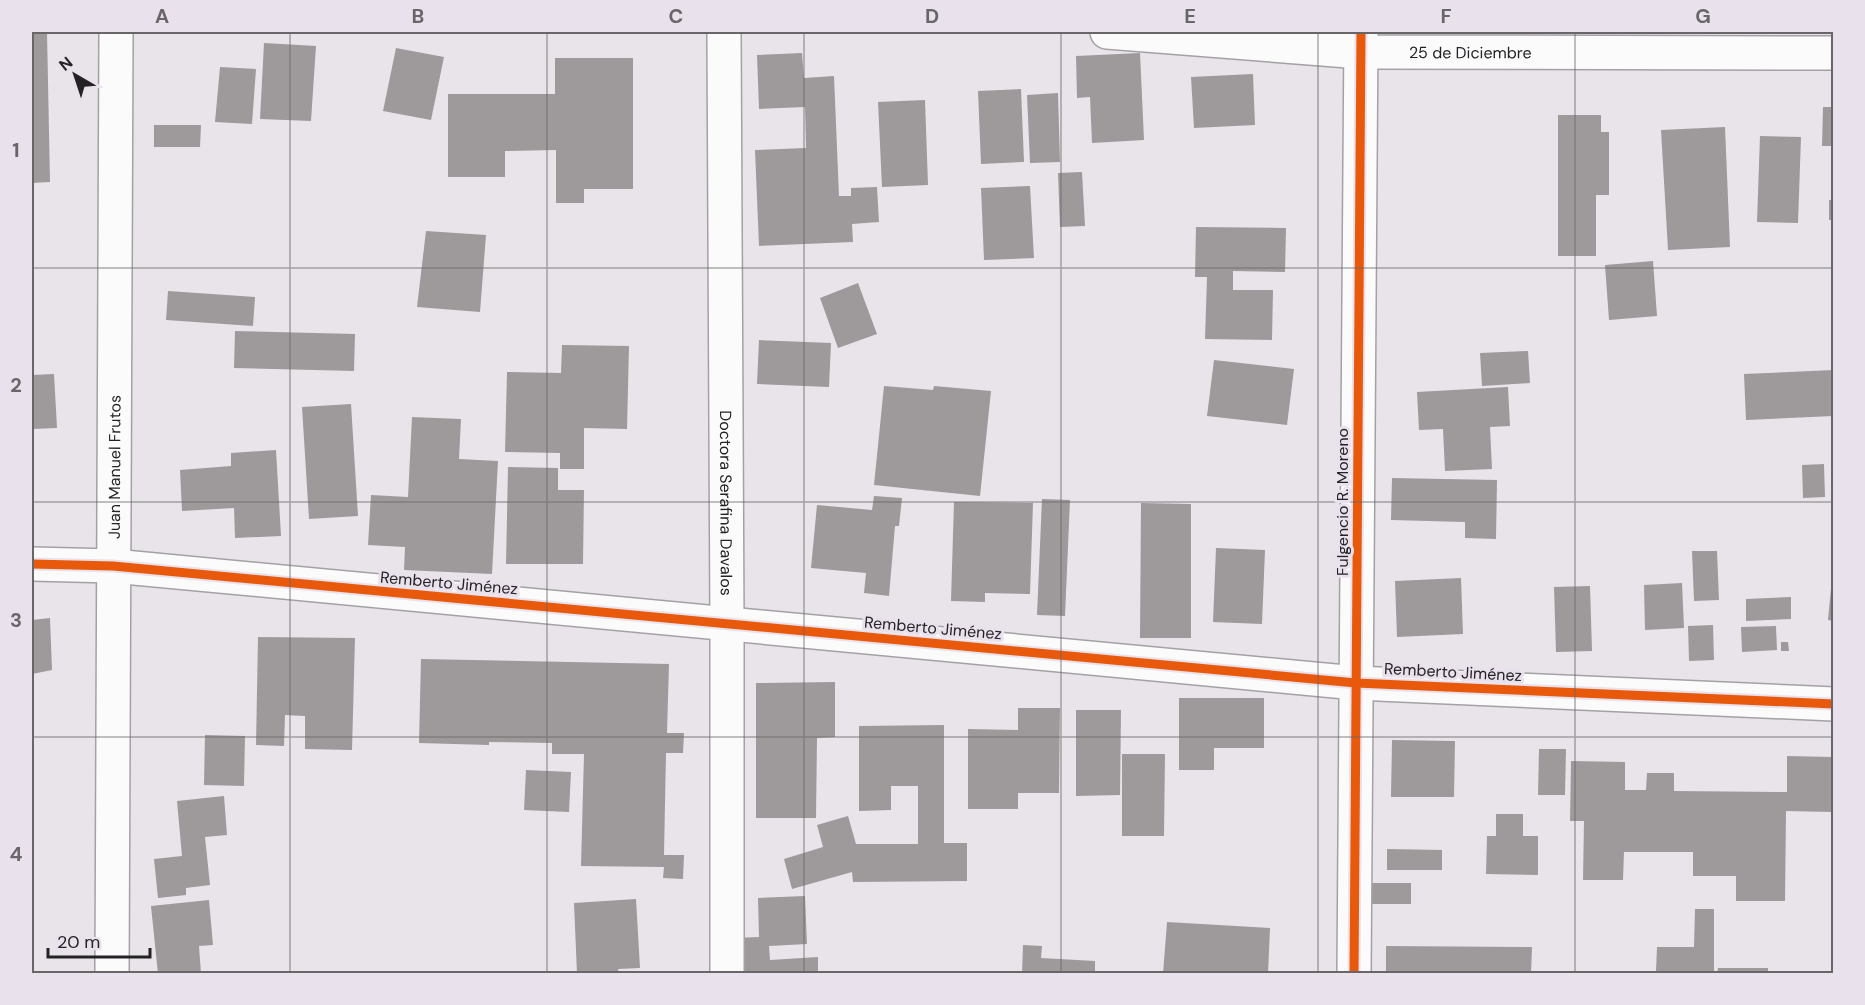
<svg xmlns="http://www.w3.org/2000/svg" width="1865" height="1005" font-family="'DM Sans',sans-serif">
<style>
.building{fill:#9e9a9b}
.lines{fill:none;stroke-linecap:round;stroke-linejoin:round}
.minor-casing{stroke:#a4a1a5;stroke-width:36}
.minor{stroke:#fcfbfc;stroke-width:33}
.cycleway-casing{stroke:#e9e1ec;stroke-width:13}
.cycleway{stroke:#e8590c;stroke-width:9}
.grid{fill:none;stroke:#69666a;stroke-width:1.5;stroke-opacity:0.55}
.labels{text-anchor:middle;dominant-baseline:central;stroke-width:6;stroke-linejoin:round;paint-order:stroke}
.street-label{font-size:16px;fill:#252226;stroke:#e9e1ec}
.neatline{fill:none;stroke:#69666a;stroke-width:2}
.grid-label{font-size:20px;text-anchor:middle;font-weight:bold;fill:#69666a}
</style>
<rect width="100%" height="100%" fill="#e8e4e9"/>
<!-- building -->
<g class="building">
<path d="M 32,32 L 47,32 L 50,182 L 32,183 Z"/>
<path d="M 264,43 L 316,46 L 311,121 L 260,119 Z"/>
<path d="M 396,48 L 444,57 L 431,120 L 383,111 Z"/>
<path d="M 802,53 L 804,78 L 834,76 L 839,196 L 851,196 L 851,188 L 877,187 L 879,222 L 852,224 L 853,242 L 759,246 L 755,150 L 806,148 L 805,107 L 759,109 L 757,55 Z"/>
<path d="M 1140,53 L 1144,140 L 1092,143 L 1090,97 L 1077,98 L 1076,56 Z"/>
<path d="M 555,58 L 633,58 L 633,189 L 584,189 L 584,203 L 556,203 L 556,150 L 505,151 L 505,177 L 448,177 L 448,94 L 555,94 Z"/>
<path d="M 220,67 L 256,69 L 252,124 L 215,122 Z"/>
<path d="M 1253,74 L 1255,125 L 1194,128 L 1191,77 Z"/>
<path d="M 1021,89 L 1024,162 L 981,164 L 978,91 Z"/>
<path d="M 1058,93 L 1060,162 L 1030,163 L 1027,95 Z"/>
<path d="M 925,100 L 928,185 L 882,187 L 878,102 Z"/>
<path d="M 1823,107 L 1833,107 L 1833,146 L 1822,146 Z"/>
<path d="M 1558,115 L 1601,115 L 1601,132 L 1609,132 L 1609,195 L 1596,195 L 1596,256 L 1558,256 Z"/>
<path d="M 154,125 L 201,125 L 200,147 L 154,147 Z"/>
<path d="M 1725,127 L 1730,247 L 1668,250 L 1661,130 Z"/>
<path d="M 1760,136 L 1801,137 L 1798,223 L 1757,222 Z"/>
<path d="M 1082,172 L 1085,226 L 1060,227 L 1058,173 Z"/>
<path d="M 1030,186 L 1034,258 L 984,260 L 981,188 Z"/>
<rect x="1829" y="200" width="4" height="20"/>
<path d="M 1196,227 L 1286,228 L 1285,272 L 1233,271 L 1233,290 L 1273,290 L 1272,340 L 1205,339 L 1207,277 L 1195,277 Z"/>
<path d="M 426,231 L 486,235 L 480,312 L 417,307 Z"/>
<path d="M 1653,261 L 1657,316 L 1609,320 L 1605,265 Z"/>
<path d="M 858,283 L 877,334 L 838,348 L 820,298 Z"/>
<path d="M 168,291 L 255,297 L 253,326 L 166,320 Z"/>
<path d="M 235,331 L 355,334 L 354,371 L 234,368 Z"/>
<path d="M 759,340 L 831,343 L 829,387 L 757,384 Z"/>
<path d="M 562,345 L 629,346 L 627,429 L 584,428 L 584,469 L 560,469 L 560,453 L 505,452 L 507,372 L 561,373 Z"/>
<path d="M 1528,351 L 1530,383 L 1482,386 L 1480,353 Z"/>
<path d="M 1214,360 L 1294,369 L 1287,425 L 1207,416 Z"/>
<path d="M 1833,370 L 1833,416 L 1746,420 L 1744,374 Z"/>
<path d="M 54,374 L 57,428 L 32,429 L 32,375 Z"/>
<path d="M 884,386 L 933,390 L 934,386 L 991,391 L 980,496 L 874,485 Z"/>
<path d="M 1508,387 L 1510,426 L 1490,427 L 1492,469 L 1445,471 L 1443,429 L 1419,430 L 1417,392 Z"/>
<path d="M 351,404 L 358,516 L 309,519 L 302,407 Z"/>
<path d="M 412,417 L 461,419 L 459,459 L 498,461 L 492,574 L 404,570 L 405,547 L 368,545 L 371,495 L 408,497 Z"/>
<path d="M 276,450 L 281,536 L 235,538 L 234,508 L 182,511 L 180,470 L 231,466 L 231,453 Z"/>
<path d="M 1824,464 L 1825,497 L 1803,498 L 1802,465 Z"/>
<path d="M 508,467 L 558,468 L 558,490 L 584,490 L 583,564 L 506,564 Z"/>
<path d="M 1392,478 L 1497,480 L 1496,539 L 1465,538 L 1465,522 L 1391,520 Z"/>
<path d="M 874,496 L 902,498 L 899,526 L 895,526 L 889,596 L 864,593 L 866,573 L 811,568 L 817,505 L 872,510 Z"/>
<path d="M 1042,499 L 1070,500 L 1065,616 L 1037,615 Z"/>
<path d="M 954,502 L 1033,503 L 1030,594 L 985,593 L 985,602 L 951,601 Z"/>
<path d="M 1141,503 L 1191,504 L 1191,638 L 1140,638 Z"/>
<path d="M 1216,548 L 1265,550 L 1262,624 L 1213,622 Z"/>
<path d="M 1692,551 L 1717,551 L 1719,600 L 1694,601 Z"/>
<path d="M 1461,578 L 1463,634 L 1397,637 L 1395,581 Z"/>
<path d="M 1832,578 L 1833,578 L 1833,621 L 1828,620 Z"/>
<path d="M 1682,583 L 1684,628 L 1645,630 L 1644,585 Z"/>
<path d="M 1590,586 L 1592,651 L 1556,652 L 1554,587 Z"/>
<path d="M 1791,597 L 1791,619 L 1746,621 L 1746,599 Z"/>
<path d="M 50,618 L 52,670 L 32,674 L 32,620 Z"/>
<path d="M 1713,625 L 1714,660 L 1689,661 L 1688,626 Z"/>
<path d="M 1776,626 L 1777,650 L 1742,652 L 1741,627 Z"/>
<path d="M 258,637 L 355,638 L 352,750 L 305,749 L 305,716 L 285,715 L 284,746 L 256,745 Z"/>
<path d="M 1781,642 L 1788,642 L 1789,651 L 1781,651 Z"/>
<path d="M 421,659 L 669,664 L 667,733 L 684,733 L 683,753 L 666,753 L 664,855 L 684,855 L 683,879 L 663,878 L 664,867 L 581,866 L 584,754 L 552,754 L 552,743 L 489,742 L 489,745 L 419,743 Z"/>
<path d="M 835,682 L 835,737 L 817,738 L 816,818 L 756,818 L 756,683 Z"/>
<path d="M 1179,698 L 1264,698 L 1264,748 L 1214,748 L 1214,770 L 1179,770 Z"/>
<path d="M 1018,708 L 1060,708 L 1059,793 L 1018,793 L 1018,809 L 968,809 L 968,729 L 1018,730 Z"/>
<path d="M 1076,710 L 1121,710 L 1120,795 L 1076,796 Z"/>
<path d="M 944,725 L 944,843 L 967,843 L 967,881 L 853,882 L 852,872 L 792,889 L 784,859 L 823,847 L 817,825 L 848,816 L 856,844 L 918,844 L 918,786 L 891,786 L 891,810 L 859,811 L 859,726 Z"/>
<path d="M 205,735 L 245,736 L 244,786 L 204,785 Z"/>
<path d="M 1392,740 L 1455,741 L 1454,797 L 1391,797 Z"/>
<path d="M 1539,749 L 1566,749 L 1565,795 L 1538,795 Z"/>
<path d="M 1122,754 L 1165,754 L 1164,836 L 1122,836 Z"/>
<path d="M 1787,756 L 1833,757 L 1833,812 L 1786,811 L 1785,901 L 1736,901 L 1736,876 L 1693,876 L 1693,852 L 1624,852 L 1623,880 L 1583,880 L 1584,821 L 1570,821 L 1571,761 L 1625,762 L 1625,790 L 1646,790 L 1647,773 L 1674,773 L 1674,791 L 1787,792 Z"/>
<path d="M 526,770 L 571,772 L 569,812 L 524,810 Z"/>
<path d="M 224,796 L 227,835 L 205,837 L 210,885 L 186,888 L 186,895 L 158,898 L 154,859 L 182,856 L 177,801 Z"/>
<path d="M 1496,814 L 1523,814 L 1523,836 L 1538,836 L 1538,875 L 1486,874 L 1487,836 L 1496,836 Z"/>
<path d="M 1387,849 L 1442,850 L 1442,870 L 1387,870 Z"/>
<rect x="1372" y="883" width="39" height="21"/>
<path d="M 805,896 L 807,944 L 769,946 L 770,960 L 818,957 L 818,974 L 737,974 L 735,938 L 759,937 L 758,898 Z"/>
<path d="M 636,899 L 640,968 L 618,969 L 619,974 L 577,974 L 574,903 Z"/>
<path d="M 209,900 L 213,945 L 199,946 L 201,974 L 158,974 L 151,906 Z"/>
<path d="M 1695,909 L 1714,909 L 1714,972 L 1656,971 L 1657,947 L 1694,947 Z"/>
<path d="M 1167,922 L 1270,928 L 1268,974 L 1163,974 Z"/>
<path d="M 1023,945 L 1042,946 L 1041,958 L 1095,961 L 1095,974 L 1022,974 Z"/>
<path d="M 1386,946 L 1532,947 L 1531,974 L 1386,974 Z"/>
<path d="M 1718,968 L 1768,968 L 1768,974 L 1717,974 Z"/>
</g>
<g class="lines">
<defs>
<g id="minor">
<path id="s1" d="M 724,32 L 727,624 L 727,974"/>
<path id="s2" d="M 1107,32 L 1361,52 L 1834,53"/>
<path d="M 32,564 L 113,566 L 1356,683 L 1834,704"/>
<path id="s3" d="M 112,974 L 116,32"/>
<path d="M 1354,974 L 1361,32"/>
</g>
</defs>
<!-- minor casing -->
<use href="#minor" class="minor-casing"/>
<!-- minor -->
<use href="#minor" class="minor"/>
<defs>
<g id="cycleway">
<path d="M 32,564 L 113,566 L 1356,683 L 1834,704"/>
<path d="M 1354,974 L 1361,32"/>
</g>
</defs>
<!-- cycleway casing -->
<use href="#cycleway" class="cycleway-casing"/>
<!-- cycleway -->
<use href="#cycleway" class="cycleway"/>
</g>
<!-- grid -->
<path class="grid" d="M 290,32 L 290,974M 547,32 L 547,974M 804,32 L 804,974M 1061,32 L 1061,974M 1318,32 L 1318,974M 1575,32 L 1575,974M 32,268 L 1834,268M 32,502 L 1834,502M 32,737 L 1834,737"/>
<g class="labels">
<!-- street labels -->
<g class="street-label">
<text stroke="none"><textPath href="#s2" startOffset="364">25 de Diciembre</textPath></text>
<text stroke="none"><textPath href="#s3" startOffset="507">Juan Manuel Frutos</textPath></text>
<text stroke="none"><textPath href="#s1" startOffset="471">Doctora Serafina Davalos</textPath></text>
<text transform="translate(1342 502) rotate(-90)">Fulgencio R. Moreno</text>
<text transform="translate(449 583) rotate(5)">Remberto Jiménez</text>
<text transform="translate(933 628) rotate(5)">Remberto Jiménez</text>
<text transform="translate(1453 672) rotate(3)">Remberto Jiménez</text>
</g>
</g>
<!-- border -->
<rect width="1865" height="1005" fill="none" stroke="#e9e1ec" stroke-width="66"/>
<!-- north arrow -->
<g transform="translate(75 75) rotate(321)" stroke="#e9e1ec" stroke-width="4.5" paint-order="stroke">
<path d="M0-4.5L10 22L0 15L-10 22Z" fill="#252226"/>
<text y="-9" font-size="16" font-weight="bold" text-anchor="middle" fill="#252226">N</text>
</g>
<!-- scale -->
<path d="M48 948v9h102v-9" fill="none" stroke="#252226" stroke-width="3"/>
<text x="57" y="948" font-size="18" fill="#252226" stroke="#e9e1ec" stroke-width="4.5" paint-order="stroke">20 m</text>
<rect x="33" y="33" width="1799" height="939" class="neatline"/>
<g class="grid-label">
<text x="162" y="23">A</text>
<text x="418" y="23">B</text>
<text x="676" y="23">C</text>
<text x="932" y="23">D</text>
<text x="1190" y="23">E</text>
<text x="1446" y="23">F</text>
<text x="1703" y="23">G</text>
<text x="16" y="157">1</text>
<text x="16" y="392">2</text>
<text x="16" y="627">3</text>
<text x="16" y="861">4</text>
</g>
</svg>
